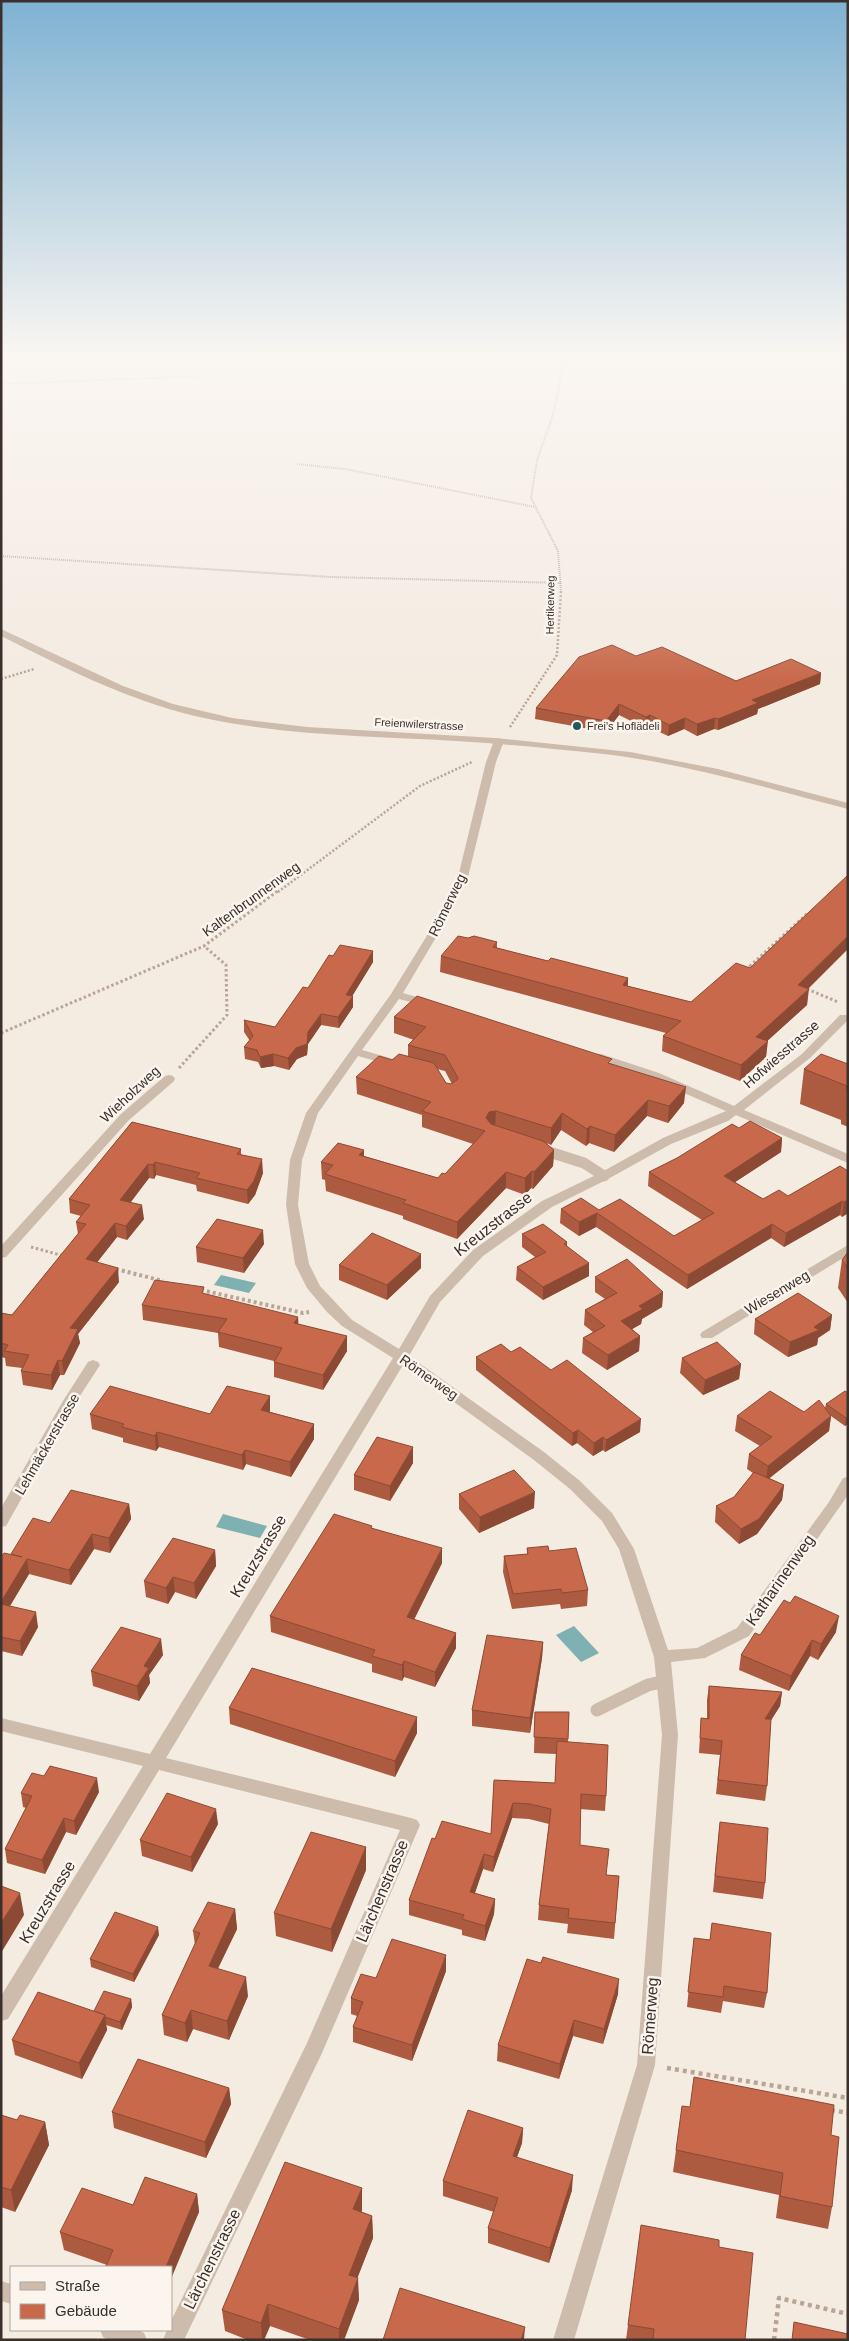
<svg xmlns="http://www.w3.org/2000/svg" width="849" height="2341" font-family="Arial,sans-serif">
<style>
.water{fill:#7fb0b2}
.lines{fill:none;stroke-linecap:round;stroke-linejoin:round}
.path-far4{stroke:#b9a596;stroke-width:2;stroke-dasharray:1 1;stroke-linecap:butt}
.path-far3{stroke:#b9a596;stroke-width:2.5;stroke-dasharray:2 2;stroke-linecap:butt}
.path-far2{stroke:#b9a596;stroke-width:3;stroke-dasharray:2.5 2.5;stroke-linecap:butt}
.path-far1{stroke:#b9a596;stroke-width:4;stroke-dasharray:3 3;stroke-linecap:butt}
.path{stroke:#b9a596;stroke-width:4.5;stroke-dasharray:4 4;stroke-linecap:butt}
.service-far1{stroke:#cdbbac;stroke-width:11}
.service{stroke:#cdbbac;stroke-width:13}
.minor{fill:#cdbbac;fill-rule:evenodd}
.tertiary{fill:#cdbbac;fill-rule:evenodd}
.wall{fill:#ac5a40;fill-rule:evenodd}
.shaded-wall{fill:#8c4a34}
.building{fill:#c8694b;stroke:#8c4a34}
.poi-dot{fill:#1f5a5e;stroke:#fbf5ee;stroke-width:2}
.labels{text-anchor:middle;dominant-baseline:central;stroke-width:5;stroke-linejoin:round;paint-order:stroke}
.far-street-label{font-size:11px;fill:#3b302b;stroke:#fbf5ee}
.far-poi-label{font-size:11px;fill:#3b302b;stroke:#fbf5ee;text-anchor:start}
.street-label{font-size:14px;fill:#3b302b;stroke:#fbf5ee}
.near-street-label{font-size:16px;fill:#3b302b;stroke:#fbf5ee}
</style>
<rect width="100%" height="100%" fill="#f4ebe1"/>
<!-- water -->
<g class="water">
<path d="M 221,1275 L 256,1283 L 249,1293 L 214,1285 Z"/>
<path d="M 223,1514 L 267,1526 L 260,1538 L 216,1527 Z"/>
<path d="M 574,1626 L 599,1653 L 581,1662 L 556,1635 Z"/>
</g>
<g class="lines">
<!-- path-far4 -->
<g class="path-far4">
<path d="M 2,384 L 203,376"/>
<path d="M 297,464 L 345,469 L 535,507"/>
<path d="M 1,556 L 331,577 L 561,583"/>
<path d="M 561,592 L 558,551 L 531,498 L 537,460 L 553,415 L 566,353"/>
</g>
<!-- path-far3 -->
<g class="path-far3">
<path d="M 1,679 L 34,669"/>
<path d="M 510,727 L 557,655 L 561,591"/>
<path d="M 278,892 L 420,786 L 472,762"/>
</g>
<!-- path-far2 -->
<g class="path-far2">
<path d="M 755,968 L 750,966 L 808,913"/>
<path d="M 807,989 L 838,1002"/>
<path d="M 1,1033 L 204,946 L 279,890"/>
<path d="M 179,1068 L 227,1015 L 226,965 L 204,946"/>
<path d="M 31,1247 L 64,1256"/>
</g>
<!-- path-far1 -->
<g class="path-far1">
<path d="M 116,1269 L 163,1281"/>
<path d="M 201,1290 L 303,1313 L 309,1312"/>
</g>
<!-- path -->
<g class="path">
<path d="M 667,2068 L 848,2098"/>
<path d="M 831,2110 L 848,2113"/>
<path d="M 774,2340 L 779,2298 L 848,2314"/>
</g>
<!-- service-far1 -->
<path class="service-far1" d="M 540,1149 L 584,1163 L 604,1176"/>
<!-- service -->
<path class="service" d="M 597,1710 L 648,1685 L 666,1681"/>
<!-- minor -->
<g class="minor">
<path d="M 499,738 L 504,741 L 496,762 L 468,877 L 438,934 L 403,993 L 434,1002 L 436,1004 L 430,1007 L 399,999 L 362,1050 L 397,1060 L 399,1062 L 397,1064 L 393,1066 L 358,1056 L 318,1113 L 302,1160 L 298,1205 L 309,1264 L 320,1286 L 352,1320 L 399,1349 L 430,1296 L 473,1250 L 542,1201 L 600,1173 L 663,1138 L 726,1111 L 651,1079 L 593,1058 L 591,1056 L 593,1054 L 601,1054 L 659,1073 L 734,1106 L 802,1054 L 840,1015 L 848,1015 L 848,1020 L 810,1058 L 744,1110 L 848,1154 L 848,1163 L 736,1115 L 728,1121 L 671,1144 L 608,1179 L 552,1207 L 483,1256 L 440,1302 L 409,1356 L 544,1452 L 580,1481 L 612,1513 L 634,1549 L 668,1650 L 697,1648 L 737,1628 L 829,1502 L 843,1478 L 848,1477 L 848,1495 L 749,1636 L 705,1658 L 671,1662 L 678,1735 L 655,2065 L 574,2340 L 553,2340 L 637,2065 L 662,1735 L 654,1657 L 619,1549 L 602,1521 L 570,1489 L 534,1460 L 403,1365 L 166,1758 L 411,1818 L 417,1820 L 420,1825 L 322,2053 L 184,2340 L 163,2340 L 167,2330 L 171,2330 L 171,2321 L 307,2043 L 400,1830 L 159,1770 L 8,2019 L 1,2021 L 1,1996 L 143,1766 L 1,1731 L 1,1718 L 150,1754 L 393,1358 L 342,1326 L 327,1312 L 307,1288 L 295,1264 L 286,1205 L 290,1160 L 306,1113 L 391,994 L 428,934 L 458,877 L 486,762 L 494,741 Z"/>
<path d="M 169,1075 L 173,1076 L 175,1079 L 173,1082 L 129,1120 L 6,1257 L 1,1258 L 1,1246 L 121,1114 L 165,1076 Z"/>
<path d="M 848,1245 L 848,1255 L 712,1338 L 702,1338 L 700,1335 L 702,1332 Z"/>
<path d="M 93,1360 L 98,1362 L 100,1365 L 76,1402 L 6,1526 L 1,1527 L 1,1508 L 63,1401 L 88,1362 Z"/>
<path d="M 1,2281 L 11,2284 L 11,2304 L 1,2301 Z"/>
<path d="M 100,2330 L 138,2330 L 144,2333 L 147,2340 L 108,2340 L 103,2337 Z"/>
</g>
<!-- tertiary -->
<path class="tertiary" d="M 1,629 L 123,686 L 173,704 L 232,718 L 307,727 L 495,738 L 630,752 L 718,769 L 848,803 L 848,809 C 767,788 688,764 604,754 C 555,749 506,744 456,741 C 369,736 281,736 195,716 C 127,700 63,667 1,636 Z"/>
</g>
<!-- wall -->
<g class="wall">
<path d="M 636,656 L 736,681 L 821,673 L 820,684 L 758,709 L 757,714 L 718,730 L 714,729 L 697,736 L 684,729 L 668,736 L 649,727 L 645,728 L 619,715 L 606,732 L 535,719 L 536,708 Z"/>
<path d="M 468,938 L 497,942 L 497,948 L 548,961 L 628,978 L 628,986 L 691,1002 L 808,989 L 807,1005 L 767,1041 L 766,1057 L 740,1081 L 662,1051 L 663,1036 L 666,1033 L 440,972 L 441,956 Z"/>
<path d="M 373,951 L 373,962 L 352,996 L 353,1007 L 339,1028 L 321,1025 L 308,1044 L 307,1055 L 297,1059 L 289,1070 L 274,1066 L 261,1068 L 258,1062 L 245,1059 L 244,1047 L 250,1041 L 244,1032 L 244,1020 L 275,1027 L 308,988 L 333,956 Z"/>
<path d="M 394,1017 L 612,1064 L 684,1103 L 668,1123 L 647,1116 L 614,1152 L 589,1143 L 586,1146 L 561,1130 L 551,1145 L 546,1143 L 554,1150 L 553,1166 L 533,1189 L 531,1188 L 525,1195 L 506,1188 L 457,1239 L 403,1219 L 403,1216 L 326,1191 L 325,1180 L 322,1179 L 321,1162 L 364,1156 L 438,1178 L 445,1174 L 473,1144 L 422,1127 L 422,1115 L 357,1094 L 356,1077 L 392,1060 L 408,1056 L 408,1045 L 414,1040 L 394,1033 ZM 437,1069 L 445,1071 L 452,1084 L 446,1083 Z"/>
<path d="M 848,1064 L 848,1127 L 841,1124 L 841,1120 L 800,1104 L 804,1069 Z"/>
<path d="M 132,1122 L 241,1149 L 241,1154 L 263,1173 L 255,1195 L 248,1204 L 197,1191 L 196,1185 L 156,1175 L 154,1179 L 149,1178 L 130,1202 L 144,1219 L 127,1240 L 117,1237 L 97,1262 L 119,1282 L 78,1334 L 80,1343 L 64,1375 L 60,1375 L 52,1390 L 23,1385 L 21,1371 L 22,1368 L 6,1366 L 5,1358 L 1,1357 L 1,1313 L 12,1315 L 78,1234 L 76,1222 L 81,1216 L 70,1213 L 69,1199 Z"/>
<path d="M 739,1128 L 782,1138 L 781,1152 L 735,1182 L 763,1199 L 788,1196 L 840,1166 L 848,1213 L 842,1217 L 840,1215 L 784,1247 L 771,1238 L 687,1289 L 596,1227 L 579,1236 L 560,1223 L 561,1209 L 599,1210 L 674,1236 L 702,1220 L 648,1186 L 649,1172 Z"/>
<path d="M 522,1234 L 567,1242 L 567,1247 L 589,1276 L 543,1300 L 516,1280 L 517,1267 L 535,1257 L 522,1247 Z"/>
<path d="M 264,1244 L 244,1273 L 197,1262 L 196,1247 Z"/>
<path d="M 848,1252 L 848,1303 L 838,1288 L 842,1260 Z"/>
<path d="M 339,1265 L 421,1268 L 387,1300 L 339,1280 Z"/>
<path d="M 595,1277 L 663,1292 L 662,1307 L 642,1319 L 641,1324 L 632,1329 L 640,1336 L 639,1351 L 607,1370 L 582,1353 L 583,1338 L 593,1332 L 584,1325 L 585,1310 L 605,1299 L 595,1292 Z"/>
<path d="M 205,1294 L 298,1324 L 347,1336 L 347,1351 L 323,1390 L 274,1377 L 274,1361 L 219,1347 L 218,1333 L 143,1320 L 142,1305 Z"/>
<path d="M 832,1315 L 830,1330 L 818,1338 L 817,1345 L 788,1357 L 754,1334 L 755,1319 Z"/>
<path d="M 511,1352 L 551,1370 L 640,1432 L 605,1452 L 603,1450 L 593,1456 L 577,1443 L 572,1446 L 476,1370 L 476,1357 Z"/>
<path d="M 682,1358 L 741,1364 L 739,1379 L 703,1395 L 680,1373 Z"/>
<path d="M 845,1391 L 848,1424 L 845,1426 L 831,1416 L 829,1431 L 769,1478 L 784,1485 L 782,1500 L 757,1534 L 739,1544 L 715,1522 L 716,1506 L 734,1497 L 753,1473 L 747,1469 L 749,1454 L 760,1446 L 735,1431 L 737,1416 L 804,1412 L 825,1408 L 826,1404 Z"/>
<path d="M 270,1396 L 270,1412 L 314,1424 L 314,1439 L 291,1477 L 246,1464 L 243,1470 L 159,1447 L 156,1451 L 123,1442 L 123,1438 L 92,1429 L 90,1414 L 210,1414 Z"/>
<path d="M 413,1447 L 413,1463 L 390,1501 L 354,1490 L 354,1475 Z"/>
<path d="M 459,1494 L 534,1508 L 479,1533 L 459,1509 Z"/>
<path d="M 129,1504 L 131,1519 L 110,1553 L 94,1549 L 71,1585 L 29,1574 L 10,1606 L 38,1627 L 22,1656 L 1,1651 L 1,1557 L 11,1555 L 50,1523 Z"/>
<path d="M 372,1528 L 442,1563 L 414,1620 L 456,1648 L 435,1687 L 404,1677 L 402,1681 L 372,1672 L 372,1664 L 271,1632 L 270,1616 Z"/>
<path d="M 527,1548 L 549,1551 L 588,1590 L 587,1606 L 561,1609 L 560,1604 L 512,1609 L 503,1572 L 504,1556 L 527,1554 Z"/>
<path d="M 215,1550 L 216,1566 L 196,1599 L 175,1592 L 168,1604 L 146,1597 L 144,1581 Z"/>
<path d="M 836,1632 L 818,1660 L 810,1656 L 789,1691 L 739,1670 L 741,1655 L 760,1635 Z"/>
<path d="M 543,1642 L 542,1658 L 530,1733 L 472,1726 L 472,1710 Z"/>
<path d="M 163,1655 L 149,1675 L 150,1683 L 139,1701 L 93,1686 L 91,1671 Z"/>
<path d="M 709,1686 L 782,1692 L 780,1706 L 771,1720 L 767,1786 L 765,1801 L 716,1794 L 720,1755 L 699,1753 L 701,1718 L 707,1719 L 707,1700 Z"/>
<path d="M 229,1708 L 417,1733 L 395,1777 L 230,1724 Z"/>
<path d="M 535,1712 L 569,1712 L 568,1742 L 606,1796 L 605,1811 L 580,1809 L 580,1845 L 607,1875 L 619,1876 L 614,1939 L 567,1933 L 568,1924 L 538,1920 L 539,1905 L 549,1824 L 529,1819 L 512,1818 L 493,1872 L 483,1869 L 475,1893 L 495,1899 L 494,1914 L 485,1941 L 462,1935 L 462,1930 L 409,1915 L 409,1900 L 435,1839 L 491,1834 L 494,1780 L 555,1783 L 556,1754 L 534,1753 Z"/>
<path d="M 99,1792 L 76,1835 L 66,1832 L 45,1874 L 7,1863 L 5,1849 L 26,1808 L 23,1807 L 21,1793 Z"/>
<path d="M 720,1822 L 765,1883 L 763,1899 L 713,1892 Z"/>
<path d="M 218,1824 L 192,1872 L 142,1856 L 140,1840 Z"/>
<path d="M 366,1847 L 366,1870 L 332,1952 L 276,1936 L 274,1913 Z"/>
<path d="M 235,1909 L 237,1929 L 218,1968 L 248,1996 L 229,2040 L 193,2029 L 187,2042 L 164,2035 L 162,2015 L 195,1945 L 193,1931 Z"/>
<path d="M 712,1923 L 767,1993 L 764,2008 L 723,2001 L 721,2013 L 687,2007 L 694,1938 L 710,1940 Z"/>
<path d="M 159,1935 L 134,1982 L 91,1967 L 90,1959 Z"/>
<path d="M 446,1971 L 412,2061 L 353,2042 L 353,2027 L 357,2016 L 351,2014 L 351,1998 L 376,1978 Z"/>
<path d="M 618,1994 L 603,2044 L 573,2036 L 559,2079 L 497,2061 L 498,2045 Z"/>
<path d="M 131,1999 L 132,2007 L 122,2030 L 106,2025 L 107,2030 L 82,2079 L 15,2055 L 12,2040 Z"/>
<path d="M 229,2088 L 231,2104 L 206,2158 L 114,2128 L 112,2112 Z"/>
<path d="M 1,2115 L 17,2120 L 45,2122 L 49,2145 L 15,2212 L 1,2207 Z"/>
<path d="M 523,2128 L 522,2143 L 517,2157 L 572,2190 L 549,2263 L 488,2243 L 488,2228 L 494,2212 L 443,2196 L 443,2181 Z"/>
<path d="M 831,2135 L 832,2207 L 828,2229 L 776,2218 L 779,2195 L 673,2172 L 676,2150 Z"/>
<path d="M 362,2188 L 362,2212 L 372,2216 L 373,2238 L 357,2278 L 359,2300 L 344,2340 L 310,2340 L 270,2326 L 264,2340 L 248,2340 L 225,2331 L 222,2310 Z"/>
<path d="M 197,2194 L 199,2212 L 171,2267 L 106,2267 L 107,2265 L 64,2250 L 60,2232 L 133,2205 Z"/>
<path d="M 719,2247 L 745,2340 L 626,2340 L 628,2325 Z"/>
</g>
<!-- shaded-wall -->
<g class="shaded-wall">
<path d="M 821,673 L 820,684 L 758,709 L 757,714 L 718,730 L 718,719 L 752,700 Z"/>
<path d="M 619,704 L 619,715 L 606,732 L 606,721 Z"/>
<path d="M 650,715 L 649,727 L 645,728 L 646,717 Z"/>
<path d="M 685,718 L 684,729 L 668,736 L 669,725 Z"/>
<path d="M 715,718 L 714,729 L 697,736 L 697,724 Z"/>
<path d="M 848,936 L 848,949 L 796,1001 L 798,985 Z"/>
<path d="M 373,951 L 373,962 L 348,1003 L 353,996 L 353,1007 L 339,1028 L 338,1017 L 346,995 Z"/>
<path d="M 628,978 L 627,993 L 623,985 Z"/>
<path d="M 809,989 L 807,1005 L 754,1053 L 756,1037 Z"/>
<path d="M 321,1014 L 321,1025 L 308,1044 L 307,1055 L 297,1059 L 289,1070 L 288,1058 Z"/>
<path d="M 768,1041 L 766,1057 L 740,1081 L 741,1065 Z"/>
<path d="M 273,1054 L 274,1066 L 261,1068 L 260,1057 Z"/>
<path d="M 686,1087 L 684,1103 L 668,1123 L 669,1106 Z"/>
<path d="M 648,1100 L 647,1116 L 614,1152 L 615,1135 Z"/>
<path d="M 496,1111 L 495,1127 L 489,1128 L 486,1118 L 489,1112 Z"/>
<path d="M 562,1113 L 561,1130 L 551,1145 L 551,1128 Z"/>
<path d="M 590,1126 L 589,1143 L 586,1146 L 587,1129 Z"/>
<path d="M 782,1138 L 781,1152 L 723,1190 L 724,1176 Z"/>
<path d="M 364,1150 L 364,1167 L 359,1155 Z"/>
<path d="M 554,1150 L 553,1166 L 533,1189 L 534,1172 Z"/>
<path d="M 262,1159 L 263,1173 L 255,1195 L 248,1204 L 247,1190 Z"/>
<path d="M 155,1162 L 156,1175 L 154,1179 L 153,1165 Z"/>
<path d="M 148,1164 L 149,1178 L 122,1214 L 120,1200 Z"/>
<path d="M 532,1171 L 531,1188 L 525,1195 L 525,1178 Z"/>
<path d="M 506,1172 L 506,1188 L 457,1239 L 457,1222 Z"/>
<path d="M 848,1200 L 848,1213 L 842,1217 L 844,1202 Z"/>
<path d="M 842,1201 L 840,1215 L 784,1247 L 786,1233 Z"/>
<path d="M 142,1205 L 144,1219 L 127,1240 L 126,1226 Z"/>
<path d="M 597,1213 L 596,1227 L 579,1236 L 579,1222 Z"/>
<path d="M 115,1223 L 117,1237 L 88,1274 L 86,1259 Z"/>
<path d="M 772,1224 L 771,1238 L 687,1289 L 688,1275 Z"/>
<path d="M 263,1230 L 264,1244 L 244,1273 L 243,1258 Z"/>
<path d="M 421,1254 L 421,1268 L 387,1300 L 387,1285 Z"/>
<path d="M 589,1263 L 589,1276 L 543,1300 L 543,1287 Z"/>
<path d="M 118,1268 L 119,1282 L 78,1334 L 80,1343 L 64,1375 L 62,1361 L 70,1328 Z"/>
<path d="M 663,1292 L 662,1307 L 642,1319 L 641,1324 L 620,1336 L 621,1321 L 639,1306 Z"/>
<path d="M 832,1315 L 830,1330 L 818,1338 L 817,1345 L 788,1357 L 790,1342 Z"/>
<path d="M 298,1317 L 299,1332 L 294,1323 Z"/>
<path d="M 347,1336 L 347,1351 L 323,1390 L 323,1375 Z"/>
<path d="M 640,1336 L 639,1351 L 607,1370 L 608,1355 Z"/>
<path d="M 58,1360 L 60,1375 L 52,1390 L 51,1375 Z"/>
<path d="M 741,1364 L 739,1379 L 703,1395 L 705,1380 Z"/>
<path d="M 270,1396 L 270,1411 L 262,1424 L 261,1410 Z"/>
<path d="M 831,1416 L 829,1431 L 766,1481 L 768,1466 Z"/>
<path d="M 848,1417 L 848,1424 L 845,1426 L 846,1418 Z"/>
<path d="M 641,1419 L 640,1432 L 605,1452 L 606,1440 Z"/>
<path d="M 314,1424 L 314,1439 L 291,1477 L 290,1462 Z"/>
<path d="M 578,1430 L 577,1443 L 572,1446 L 573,1433 Z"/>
<path d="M 157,1432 L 159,1447 L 156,1451 L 155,1436 Z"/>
<path d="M 603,1437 L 603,1450 L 593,1456 L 594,1443 Z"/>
<path d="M 413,1447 L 413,1463 L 390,1501 L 390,1486 Z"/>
<path d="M 245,1450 L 246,1464 L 243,1470 L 242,1455 Z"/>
<path d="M 784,1485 L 782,1500 L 757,1534 L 739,1544 L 741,1529 Z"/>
<path d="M 535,1492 L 534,1508 L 479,1533 L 480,1517 Z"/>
<path d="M 129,1504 L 131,1519 L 110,1553 L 109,1538 Z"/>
<path d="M 92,1534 L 94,1549 L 71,1585 L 69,1570 Z"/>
<path d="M 442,1548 L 442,1563 L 407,1633 L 407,1617 Z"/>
<path d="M 215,1550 L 216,1566 L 196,1599 L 194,1583 Z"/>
<path d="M 27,1559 L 29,1574 L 2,1619 L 1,1613 L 1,1602 Z"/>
<path d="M 173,1577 L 175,1592 L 168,1604 L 166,1588 Z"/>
<path d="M 36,1612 L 38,1627 L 22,1656 L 20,1641 Z"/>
<path d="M 839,1616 L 836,1632 L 818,1660 L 821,1644 Z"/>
<path d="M 456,1633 L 456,1648 L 435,1687 L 435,1672 Z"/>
<path d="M 161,1639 L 163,1655 L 149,1675 L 150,1683 L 139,1701 L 137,1686 L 144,1666 Z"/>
<path d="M 812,1640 L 810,1656 L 789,1691 L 791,1676 Z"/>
<path d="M 543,1642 L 542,1658 L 530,1733 L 530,1718 Z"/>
<path d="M 404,1661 L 404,1677 L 402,1681 L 402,1665 Z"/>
<path d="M 782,1692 L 780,1706 L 763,1733 L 765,1719 Z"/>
<path d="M 417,1717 L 417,1733 L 395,1777 L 395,1761 Z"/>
<path d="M 97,1778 L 99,1792 L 76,1835 L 74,1821 Z"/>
<path d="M 513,1803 L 512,1818 L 493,1872 L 494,1857 Z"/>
<path d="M 216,1809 L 218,1824 L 192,1872 L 191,1857 Z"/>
<path d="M 64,1818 L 66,1832 L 45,1874 L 42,1860 Z"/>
<path d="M 366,1847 L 366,1870 L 332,1952 L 331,1929 Z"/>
<path d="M 484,1854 L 483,1869 L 470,1907 L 470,1892 Z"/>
<path d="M 20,1893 L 24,1915 L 1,1953 L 1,1923 Z"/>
<path d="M 495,1899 L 494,1914 L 485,1941 L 485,1926 Z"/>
<path d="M 235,1909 L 237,1929 L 210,1985 L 209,1966 Z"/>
<path d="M 158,1927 L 159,1935 L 134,1982 L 133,1974 Z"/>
<path d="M 446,1955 L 446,1971 L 412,2061 L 412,2045 Z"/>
<path d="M 246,1977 L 248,1996 L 229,2040 L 227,2021 Z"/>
<path d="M 619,1979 L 618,1994 L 603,2044 L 604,2029 Z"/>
<path d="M 131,1999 L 132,2007 L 122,2030 L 120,2022 Z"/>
<path d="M 191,2010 L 193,2029 L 187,2042 L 185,2023 Z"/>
<path d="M 105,2015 L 107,2030 L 82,2079 L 79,2063 Z"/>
<path d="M 574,2020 L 573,2036 L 559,2079 L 560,2064 Z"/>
<path d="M 229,2088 L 231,2104 L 206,2158 L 205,2142 Z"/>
<path d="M 45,2122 L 49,2145 L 15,2212 L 11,2190 Z"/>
<path d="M 523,2128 L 522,2143 L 512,2171 L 513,2156 Z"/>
<path d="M 573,2175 L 572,2190 L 549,2263 L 550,2248 Z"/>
<path d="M 362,2188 L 362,2210 L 354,2231 L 353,2209 Z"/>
<path d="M 197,2194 L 199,2212 L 171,2279 L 171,2267 L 166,2267 Z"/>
<path d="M 372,2216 L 373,2238 L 350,2297 L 349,2275 Z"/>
<path d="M 358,2278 L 359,2300 L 344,2340 L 339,2340 L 339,2329 Z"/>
<path d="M 268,2304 L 270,2326 L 264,2340 L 262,2340 L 261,2323 Z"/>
<path d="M 525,2327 L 524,2340 L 521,2340 Z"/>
</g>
<!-- building -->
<g class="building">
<path d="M 612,645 L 636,656 L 662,647 L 736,681 L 791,659 L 821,673 L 752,700 L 758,703 L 718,719 L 715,718 L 697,724 L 685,718 L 669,725 L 650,715 L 646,717 L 619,704 L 606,721 L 536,708 L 579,657 Z"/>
<path d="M 848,875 L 848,936 L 798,985 L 809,989 L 756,1037 L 768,1041 L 741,1065 L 663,1036 L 681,1021 L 441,956 L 458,936 L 468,938 L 474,936 L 497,942 L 493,947 L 548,961 L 551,958 L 628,978 L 623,985 L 691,1002 L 736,963 L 750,968 Z"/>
<path d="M 340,945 L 373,951 L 346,995 L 353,996 L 338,1017 L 321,1014 L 308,1032 L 307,1044 L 296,1048 L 288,1058 L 273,1054 L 260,1057 L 257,1050 L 244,1047 L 253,1036 L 244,1020 L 275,1027 L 303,987 L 308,988 L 329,955 L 333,956 Z"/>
<path d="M 417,996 L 612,1059 L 608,1063 L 686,1087 L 669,1106 L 648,1100 L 615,1135 L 590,1126 L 587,1129 L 562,1113 L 551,1128 L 496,1111 L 489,1112 L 486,1118 L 491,1124 L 543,1141 L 554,1150 L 534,1172 L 532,1171 L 525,1178 L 506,1172 L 457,1222 L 403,1203 L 406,1200 L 325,1174 L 333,1165 L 321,1162 L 338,1143 L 364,1150 L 359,1155 L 438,1178 L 442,1173 L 445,1174 L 485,1131 L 422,1111 L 431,1102 L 356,1077 L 379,1056 L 392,1060 L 399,1054 L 434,1063 L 446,1083 L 451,1084 L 457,1080 L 458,1078 L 445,1055 L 408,1045 L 426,1027 L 394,1017 Z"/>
<path d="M 821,1054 L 848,1064 L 848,1090 L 846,1089 L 847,1086 L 804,1069 Z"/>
<path d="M 750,1121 L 782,1138 L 724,1176 L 763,1199 L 779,1190 L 788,1196 L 840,1166 L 848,1171 L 848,1200 L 844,1202 L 842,1201 L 786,1233 L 772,1224 L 688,1275 L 597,1213 L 579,1222 L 561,1209 L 581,1198 L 599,1210 L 620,1199 L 674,1236 L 714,1213 L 649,1172 L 677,1158 L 732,1124 L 739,1128 Z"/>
<path d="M 132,1122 L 241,1149 L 237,1154 L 262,1159 L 254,1181 L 247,1190 L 196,1178 L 200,1173 L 155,1162 L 153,1165 L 148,1164 L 120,1200 L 142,1205 L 126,1226 L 115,1223 L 86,1259 L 118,1268 L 70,1328 L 78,1329 L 62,1361 L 58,1360 L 51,1375 L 21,1371 L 29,1355 L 4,1351 L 8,1345 L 1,1343 L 1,1313 L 12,1315 L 86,1224 L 76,1222 L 90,1205 L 69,1199 Z"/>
<path d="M 217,1219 L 263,1230 L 243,1258 L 196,1247 Z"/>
<path d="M 543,1224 L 567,1242 L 564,1244 L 589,1263 L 543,1287 L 517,1267 L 546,1252 L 522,1234 Z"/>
<path d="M 372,1233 L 421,1254 L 387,1285 L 339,1265 Z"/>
<path d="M 848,1252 L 848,1268 L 842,1260 Z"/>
<path d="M 627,1259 L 663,1292 L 639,1306 L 643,1309 L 621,1321 L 640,1336 L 608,1355 L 583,1338 L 605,1326 L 585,1310 L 617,1293 L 595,1277 Z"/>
<path d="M 155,1280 L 204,1287 L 202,1293 L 298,1317 L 294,1323 L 347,1336 L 323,1375 L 274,1362 L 282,1348 L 218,1332 L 227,1319 L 142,1305 Z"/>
<path d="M 798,1293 L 832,1315 L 814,1327 L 819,1330 L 790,1342 L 755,1319 Z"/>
<path d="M 717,1342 L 741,1364 L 705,1380 L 682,1358 Z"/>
<path d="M 501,1344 L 511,1352 L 520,1347 L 551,1370 L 567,1360 L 641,1419 L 606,1440 L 603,1437 L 594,1443 L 578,1430 L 573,1433 L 476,1357 Z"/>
<path d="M 110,1386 L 210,1414 L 227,1386 L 270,1396 L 261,1410 L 314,1424 L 290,1462 L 245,1450 L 242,1455 L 157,1432 L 155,1436 L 122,1427 L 124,1424 L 90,1414 Z"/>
<path d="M 770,1391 L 804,1412 L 819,1400 L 831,1416 L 768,1466 L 749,1454 L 772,1437 L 737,1416 Z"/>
<path d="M 845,1391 L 848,1393 L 848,1417 L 846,1418 L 826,1404 Z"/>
<path d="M 377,1437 L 413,1447 L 390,1486 L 354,1475 Z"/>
<path d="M 514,1470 L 535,1492 L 480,1517 L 459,1494 Z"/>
<path d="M 754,1472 L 784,1485 L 759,1519 L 741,1529 L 716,1506 L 734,1497 Z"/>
<path d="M 71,1490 L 129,1504 L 109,1538 L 92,1534 L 69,1570 L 27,1559 L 1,1602 L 1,1557 L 4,1553 L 22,1557 L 11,1554 L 33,1518 L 50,1523 Z"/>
<path d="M 334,1514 L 372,1526 L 371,1528 L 442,1548 L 407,1617 L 456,1633 L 435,1672 L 404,1661 L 402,1665 L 372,1656 L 375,1650 L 270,1616 Z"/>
<path d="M 173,1538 L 215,1550 L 194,1583 L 173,1577 L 166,1588 L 144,1581 Z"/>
<path d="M 548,1546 L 549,1551 L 576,1548 L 588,1590 L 562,1593 L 561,1589 L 513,1594 L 504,1556 L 528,1554 L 527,1548 Z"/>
<path d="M 795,1596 L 839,1616 L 821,1644 L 812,1640 L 791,1676 L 741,1655 L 755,1633 L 760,1635 L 784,1600 L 790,1603 Z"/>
<path d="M 1,1604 L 36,1612 L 20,1641 L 1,1637 Z"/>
<path d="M 121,1627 L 161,1639 L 144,1666 L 149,1668 L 137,1686 L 91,1671 Z"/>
<path d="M 487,1635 L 543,1642 L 530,1718 L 472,1710 Z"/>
<path d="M 252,1668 L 417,1717 L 395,1761 L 229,1708 Z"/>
<path d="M 709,1686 L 782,1692 L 765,1719 L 771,1719 L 767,1786 L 718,1780 L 722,1741 L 700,1738 L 701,1718 L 709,1719 Z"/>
<path d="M 535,1712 L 569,1712 L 568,1739 L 534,1737 Z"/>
<path d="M 557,1741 L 608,1745 L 606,1796 L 581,1794 L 580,1845 L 609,1849 L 606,1875 L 619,1876 L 615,1923 L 568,1918 L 569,1909 L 539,1905 L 551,1809 L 530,1804 L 513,1803 L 494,1857 L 484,1854 L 470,1892 L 495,1899 L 485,1926 L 462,1919 L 464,1915 L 409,1900 L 432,1838 L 435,1839 L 442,1821 L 491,1834 L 494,1780 L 555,1783 Z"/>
<path d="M 50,1766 L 97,1778 L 74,1821 L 64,1818 L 42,1860 L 5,1849 L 32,1796 L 21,1793 L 32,1773 L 44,1776 Z"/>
<path d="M 167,1793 L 216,1809 L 191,1857 L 140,1840 Z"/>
<path d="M 720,1822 L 768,1828 L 765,1883 L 715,1876 Z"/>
<path d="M 311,1832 L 366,1847 L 331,1929 L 274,1913 Z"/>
<path d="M 1,1886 L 20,1893 L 1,1923 Z"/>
<path d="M 208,1902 L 235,1909 L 209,1966 L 246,1977 L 227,2021 L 191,2010 L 185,2023 L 162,2015 L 200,1933 L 193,1931 Z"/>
<path d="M 115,1912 L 158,1927 L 133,1974 L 90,1959 Z"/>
<path d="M 712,1923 L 771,1933 L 767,1993 L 724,1986 L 723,1997 L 688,1992 L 694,1938 L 710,1940 Z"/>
<path d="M 392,1939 L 446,1955 L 412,2045 L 353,2027 L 363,2002 L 351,1998 L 361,1974 L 376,1978 Z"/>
<path d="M 543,1957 L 619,1979 L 604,2029 L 574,2020 L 560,2064 L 498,2045 L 527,1959 L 541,1963 Z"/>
<path d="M 104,1991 L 131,1999 L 120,2022 L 105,2017 L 105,2015 L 94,2011 Z"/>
<path d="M 38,1992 L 105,2015 L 79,2063 L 12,2040 Z"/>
<path d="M 138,2059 L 229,2088 L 205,2142 L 112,2112 Z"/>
<path d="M 694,2077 L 834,2105 L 831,2135 L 839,2137 L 832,2207 L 780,2196 L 783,2173 L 676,2150 L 682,2106 L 690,2107 Z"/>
<path d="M 468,2110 L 523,2128 L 513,2156 L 573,2175 L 550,2248 L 488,2228 L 498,2198 L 443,2181 Z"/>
<path d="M 1,2115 L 17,2120 L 20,2115 L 45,2122 L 11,2190 L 1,2187 Z"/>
<path d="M 285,2162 L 362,2188 L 353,2209 L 372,2216 L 349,2275 L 358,2278 L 339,2329 L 268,2304 L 261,2323 L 222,2310 Z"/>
<path d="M 145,2177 L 197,2194 L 166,2267 L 109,2267 L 106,2266 L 113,2250 L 60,2232 L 82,2188 L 133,2205 Z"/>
<path d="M 641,2225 L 719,2240 L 719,2247 L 753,2253 L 745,2340 L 653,2340 L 654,2329 L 628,2325 Z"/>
<path d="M 400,2288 L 525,2327 L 521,2340 L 383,2340 Z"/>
<path d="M 794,2322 L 848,2334 L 848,2340 L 792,2340 Z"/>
</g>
<!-- sky -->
<linearGradient id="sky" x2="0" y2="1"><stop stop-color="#7eb2d2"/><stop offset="0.52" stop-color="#faf6f2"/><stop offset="1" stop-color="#faf6f2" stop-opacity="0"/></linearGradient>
<rect width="849" height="681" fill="url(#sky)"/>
<!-- markers -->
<circle class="poi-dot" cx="577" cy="726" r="5"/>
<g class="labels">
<!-- far-street labels -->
<g class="far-street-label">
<text transform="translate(550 605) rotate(-89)">Hertikerweg</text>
<text transform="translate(419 724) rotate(3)">Freienwilerstrasse</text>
</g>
<!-- far-poi labels -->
<g class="far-poi-label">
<text x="587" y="726">Frei's Hoflädeli</text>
</g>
<!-- street labels -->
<g class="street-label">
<text transform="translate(251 899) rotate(-36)">Kaltenbrunnenweg</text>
<text transform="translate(447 905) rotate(-64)">Römerweg</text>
<text transform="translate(781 1054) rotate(-41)">Hofwiesstrasse</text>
<text transform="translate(130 1094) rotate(-43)">Wieholzweg</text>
<text transform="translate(777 1292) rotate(-31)">Wiesenweg</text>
<text transform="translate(429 1377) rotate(35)">Römerweg</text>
<text transform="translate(47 1444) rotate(-60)">Lehmäckerstrasse</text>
</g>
<!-- near-street labels -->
<g class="near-street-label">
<text transform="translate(493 1224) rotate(-38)">Kreuzstrasse</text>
<text transform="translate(258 1556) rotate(-59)">Kreuzstrasse</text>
<text transform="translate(780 1580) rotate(-55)">Katharinenweg</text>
<text transform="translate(382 1891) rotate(-67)">Lärchenstrasse</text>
<text transform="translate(47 1902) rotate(-59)">Kreuzstrasse</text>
<text transform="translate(650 2016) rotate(-86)">Römerweg</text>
<text transform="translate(212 2259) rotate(-64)">Lärchenstrasse</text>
</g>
</g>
<!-- border -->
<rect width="849" height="2341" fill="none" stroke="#3b302b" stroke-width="5"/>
<!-- legend -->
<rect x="10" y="2266" width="162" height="65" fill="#fbf5ee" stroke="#aea6a0"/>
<rect x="20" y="2282" width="25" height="8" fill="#cdbbac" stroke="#aea6a0"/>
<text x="55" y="2291" font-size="15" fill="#3b302b">Straße</text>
<rect x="20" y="2304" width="25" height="15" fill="#c8694b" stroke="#aea6a0"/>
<text x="55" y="2316" font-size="15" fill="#3b302b">Gebäude</text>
</svg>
